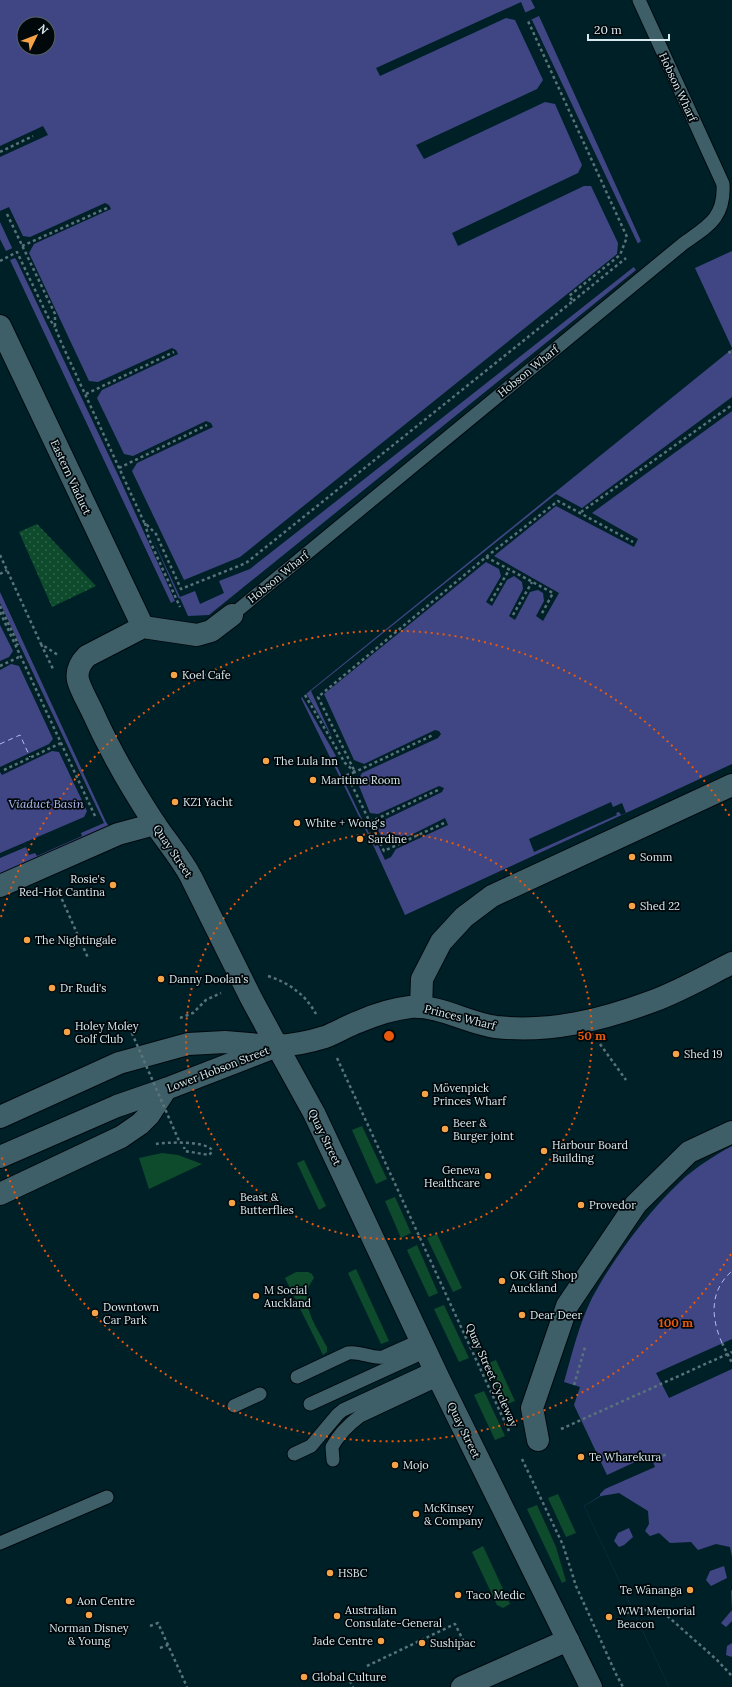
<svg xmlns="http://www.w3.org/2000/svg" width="732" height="1687" font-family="Lora,serif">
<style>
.grass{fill:url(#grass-dots)}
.garden{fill:#0d4b2c}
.water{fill:#404684;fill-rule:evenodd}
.pier{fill:#002028;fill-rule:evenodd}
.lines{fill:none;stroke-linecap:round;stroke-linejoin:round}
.ferry{stroke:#b2bbf3;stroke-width:1;stroke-dasharray:5 4;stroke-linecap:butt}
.lane-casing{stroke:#00090e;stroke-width:15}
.street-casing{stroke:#00090e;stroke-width:24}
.secondary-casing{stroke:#00090e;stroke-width:24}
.path{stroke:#59737a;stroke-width:2.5;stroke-dasharray:3 3;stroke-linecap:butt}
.lane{stroke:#3f5f68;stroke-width:13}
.street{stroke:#3f5f68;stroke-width:22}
.secondary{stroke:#3f5f68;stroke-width:22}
.path-bridge{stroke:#59737a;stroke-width:2.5;stroke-dasharray:3 3;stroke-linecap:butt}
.ring{fill:none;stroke:#e8590c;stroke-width:2;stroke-dasharray:2 4}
.poi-dot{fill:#f5a346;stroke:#01080b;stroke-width:1.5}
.labels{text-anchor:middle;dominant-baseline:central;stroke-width:3.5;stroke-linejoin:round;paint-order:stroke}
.street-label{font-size:11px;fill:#d8eaef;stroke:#01080b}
.poi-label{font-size:11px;fill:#d8eaef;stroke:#01080b;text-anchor:start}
.water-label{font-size:12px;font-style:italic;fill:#b2bbf3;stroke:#01080b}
.centre{fill:#e8590c;stroke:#01080b;stroke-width:2}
.ring-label{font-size:12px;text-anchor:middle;font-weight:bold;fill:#e8590c;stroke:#01080b;stroke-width:3.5;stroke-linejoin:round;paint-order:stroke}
</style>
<defs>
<pattern id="grass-dots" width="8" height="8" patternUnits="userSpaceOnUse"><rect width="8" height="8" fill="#0d4b2c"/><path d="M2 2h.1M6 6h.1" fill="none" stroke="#30654b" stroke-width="1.8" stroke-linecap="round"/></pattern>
</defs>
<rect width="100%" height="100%" fill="#002028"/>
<!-- grass -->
<path class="grass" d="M 37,524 L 96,586 L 52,607 L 19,532 Z"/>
<!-- garden -->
<g class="garden">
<path d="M 362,1126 L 387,1179 L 376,1184 L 352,1130 Z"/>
<path d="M 162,1153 L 178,1155 L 202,1164 L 149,1189 L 139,1158 Z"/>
<path d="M 304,1160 L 326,1206 L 319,1210 L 297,1163 Z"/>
<path d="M 395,1197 L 411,1233 L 401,1238 L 385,1201 Z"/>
<path d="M 437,1234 L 462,1288 L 453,1292 L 427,1238 Z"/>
<path d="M 417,1245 L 438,1293 L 429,1297 L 407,1250 Z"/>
<path d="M 356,1269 L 389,1341 L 381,1344 L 348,1273 Z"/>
<path d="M 296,1272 L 308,1272 L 312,1274 L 314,1278 C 312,1281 309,1285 308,1289 C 302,1308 319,1331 327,1347 L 327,1352 L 323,1355 L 285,1278 Z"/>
<path d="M 444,1305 L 469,1358 L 459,1362 L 434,1309 Z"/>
<path d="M 496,1360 L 515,1401 L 505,1405 L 486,1364 Z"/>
<path d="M 484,1391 L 505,1436 L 495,1440 L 474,1395 Z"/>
<path d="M 558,1494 L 576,1533 L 566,1537 L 548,1498 Z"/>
<path d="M 537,1505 L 556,1547 L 566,1581 L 562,1583 L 527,1509 Z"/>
<path d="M 483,1546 L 510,1604 L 503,1608 L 497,1605 L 472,1552 Z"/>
</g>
<!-- water -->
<g class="water">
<path d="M 0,0 L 531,0 L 535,8 L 520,15 L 524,23 L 539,16 L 641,241 L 624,255 L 636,270 L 209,615 L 188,616 L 180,598 L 171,603 L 10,260 L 15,258 L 17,261 L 24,258 L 17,246 L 6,251 L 0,239 ZM 24,24 L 48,24 L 48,48 L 24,48 Z"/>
<path d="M 732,251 L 732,348 L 695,268 Z"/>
<path d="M 732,349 L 732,764 L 405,915 L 374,847 L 301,698 Z"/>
<path d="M 0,592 L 106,822 L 111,829 L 0,876 Z"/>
<path d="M 732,1146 L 732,1687 L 669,1687 L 584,1506 L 600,1496 L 600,1494 L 605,1489 L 655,1467 L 650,1455 L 607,1475 L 574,1405 L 580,1387 L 564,1382 C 572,1354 579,1324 592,1298 C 613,1259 647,1213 680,1182 C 693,1169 715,1155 732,1146 Z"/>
</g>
<!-- pier -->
<g class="pier">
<path d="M 521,2 L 526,14 L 523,16 L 525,21 L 532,20 L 639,246 L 627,256 L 635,266 L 250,569 L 219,581 L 224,593 L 200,604 L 195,591 L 180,597 L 152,537 L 179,599 L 175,601 L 119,477 L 17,261 L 18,261 L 16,256 L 18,259 L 21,257 L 17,249 L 13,250 L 0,222 L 0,211 L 9,207 L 23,236 L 30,237 L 105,203 L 109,205 L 111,209 L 34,244 L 29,253 L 89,381 L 98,382 L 172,348 L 176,350 L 178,354 L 102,390 L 97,398 L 124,454 L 133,456 L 206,421 L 211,423 L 213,427 L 137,463 L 132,471 L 184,580 L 240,557 L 617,254 L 618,243 L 591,186 L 584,186 L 458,246 L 452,233 L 578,173 L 582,165 L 555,104 L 545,102 L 424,159 L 416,145 L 537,89 L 543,80 L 515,20 L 506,18 L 380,76 L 376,68 Z"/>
<path d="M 43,126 L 48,135 L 0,157 L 0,146 Z"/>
<path d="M 732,397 L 732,411 L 592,513 L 638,539 L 634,547 L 556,506 L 494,556 L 559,593 L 543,621 L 536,616 L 544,601 L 543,593 L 538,590 L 530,592 L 515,620 L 509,616 L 523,589 L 522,582 L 514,576 L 507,580 L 492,606 L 486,602 L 501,576 L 499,569 L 486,562 L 324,694 L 354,760 L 364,764 L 435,730 L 439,731 L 441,734 L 438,738 L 362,773 L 357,781 L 370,813 L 378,814 L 439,786 L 444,788 L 442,792 L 382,821 L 377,828 L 384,842 L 393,844 L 445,818 L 448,825 L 396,849 L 391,857 L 385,860 L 378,845 L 375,846 L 333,758 L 336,756 L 302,697 L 306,693 L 332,737 L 311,691 L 556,494 L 582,508 Z"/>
<path d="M 0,603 L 104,823 L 81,833 L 82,836 L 37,856 L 35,853 L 29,855 L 26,847 L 0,858 L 0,853 L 84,817 L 87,811 L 59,752 L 52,751 L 2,775 L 0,772 L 0,767 L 49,744 L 53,739 L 19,666 L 11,664 L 0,670 L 0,661 L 9,657 L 13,651 L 0,625 Z"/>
<path d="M 611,802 L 613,807 L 622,803 L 626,813 L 621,815 L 619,812 L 616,813 L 617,815 L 534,852 L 529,839 Z"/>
<path d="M 732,1339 L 732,1369 L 669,1398 L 656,1373 Z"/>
<path d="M 619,1493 L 648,1511 L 649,1524 L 645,1531 L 650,1536 L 659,1533 L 670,1543 L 691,1542 L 698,1550 L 716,1544 L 730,1547 L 732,1557 L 732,1590 L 731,1591 L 732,1610 L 721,1623 L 726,1627 L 732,1621 L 732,1643 L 727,1646 L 726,1655 L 732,1657 L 732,1687 L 669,1687 L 584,1506 L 601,1496 ZM 629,1528 L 633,1537 L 624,1545 L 619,1547 L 614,1541 L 618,1533 ZM 724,1566 L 727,1578 L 711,1586 L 706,1580 L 710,1571 Z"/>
</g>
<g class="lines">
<!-- ferry -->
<g class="ferry">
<path d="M 0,744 L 20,735 L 30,757"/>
<path d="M 722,1343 C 711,1318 709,1291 732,1271"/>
</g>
<defs>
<g id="lane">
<path d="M 232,615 L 684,243 C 708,226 725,218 723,184 L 639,0"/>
<path d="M 297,1377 L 348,1353 C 361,1351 371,1359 383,1357 L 421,1340"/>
<path d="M 310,1404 L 426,1351"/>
<path d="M 234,1406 L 260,1394"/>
<path d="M 294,1454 L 311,1446 L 338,1414 L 343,1410 L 434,1368"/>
<path d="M 333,1460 L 332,1447 C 339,1434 348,1425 360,1416 L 439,1379"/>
<path d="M 0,1543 L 107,1497"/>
</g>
<g id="street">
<path d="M 0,326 L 143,627"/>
<path d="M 232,615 L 211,631 L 197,635 L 143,627 L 87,656 C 81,662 76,670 78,680 C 81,691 88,702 93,713 C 110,751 132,789 155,824 C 167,842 181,858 191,877 L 251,998 L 277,1046 C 294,1045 309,1042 325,1037 C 336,1033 347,1026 358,1022 C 374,1015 393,1009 410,1007 C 440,1005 467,1023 496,1027 C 550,1033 602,1020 653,1001 C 680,991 706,976 732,963"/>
<path d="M 0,886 L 118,834 L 155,824"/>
<path d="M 421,1007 L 422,979 L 441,942 L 464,917 L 492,896 L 732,785"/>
<path d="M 538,1440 L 532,1408 L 567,1306 L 636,1204 L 689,1152 L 732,1132"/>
<path d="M 462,1687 L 568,1640"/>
</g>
<g id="secondary">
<path d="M 277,1046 L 314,1113 L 439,1379 L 591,1687"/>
<path d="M 0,1117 L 119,1063 L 188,1044 L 225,1042 L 272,1046"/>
<path d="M 0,1157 L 117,1106 L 166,1089 L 277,1046"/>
<path d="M 0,1194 L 121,1137 L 140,1124 L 149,1115 L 166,1089"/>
</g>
</defs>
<!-- lane casing -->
<use href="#lane" class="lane-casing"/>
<!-- street casing -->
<use href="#street" class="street-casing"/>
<!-- secondary casing -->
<use href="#secondary" class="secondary-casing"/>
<!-- path -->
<g class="path">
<path d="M 0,152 L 33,136"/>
<path d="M 7,214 L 55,314 L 55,327 L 61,342 L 144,522 L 156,534 L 181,589 L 246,563 L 573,301 L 569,296 L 620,255 L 627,237 L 528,21"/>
<path d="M 22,246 L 107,208"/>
<path d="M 0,261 L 17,252 L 48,317 L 55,327"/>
<path d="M 573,301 L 626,258"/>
<path d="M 729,351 L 732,357"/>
<path d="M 86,394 L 174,352"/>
<path d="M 119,468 L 207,425"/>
<path d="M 581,512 L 732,405"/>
<path d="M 145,523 L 149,539 L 180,607"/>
<path d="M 0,555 L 41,644 L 58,655"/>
<path d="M 486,557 L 553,593 L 541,615"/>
<path d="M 0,574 L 7,570"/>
<path d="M 491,601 L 509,570"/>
<path d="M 0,606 L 18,644 L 16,645"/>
<path d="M 0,612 L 95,816"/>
<path d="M 513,615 L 532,582"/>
<path d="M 41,644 L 53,669"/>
<path d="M 0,666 L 21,656"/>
<path d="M 305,695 L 345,763 L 355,772 L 433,735"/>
<path d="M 4,770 L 61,743"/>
<path d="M 370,822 L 440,789"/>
<path d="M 444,823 L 384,851 L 347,775 L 355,772 L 318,697 L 486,557 L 558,501 L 633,542"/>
<path d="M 57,888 L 88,958"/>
<path d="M 268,976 C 289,983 305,994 316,1014"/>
<path d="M 180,1018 L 193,1013 L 206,1000 L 221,993"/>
<path d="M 600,1044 L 626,1080"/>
<path d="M 337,1058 L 509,1431"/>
<path d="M 156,1144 C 168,1142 203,1141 211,1149 L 212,1152 L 209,1155 L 185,1151 L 184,1147"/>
<path d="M 722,1343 L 732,1363"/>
<path d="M 574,1385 L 585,1347"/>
<path d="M 561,1429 L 732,1352"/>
<path d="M 522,1459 L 563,1545 L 576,1586 L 616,1674 L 623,1687"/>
<path d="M 652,1461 L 667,1454"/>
<path d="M 621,1614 L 645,1610 L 664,1613 L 717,1660 L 732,1676"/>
<path d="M 150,1626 L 158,1623 L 187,1687"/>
<path d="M 160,1648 L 168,1645"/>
<path d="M 367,1666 L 455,1624 L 465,1644"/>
<path d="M 350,1681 L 353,1687"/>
</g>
<!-- lane -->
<use href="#lane" class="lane"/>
<!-- street -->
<use href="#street" class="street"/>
<!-- secondary -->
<use href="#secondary" class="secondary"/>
<!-- path-bridge -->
<path class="path-bridge" d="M 127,1022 L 180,1143"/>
</g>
<!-- distance rings -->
<g class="ring">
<circle cx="389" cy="1036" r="203"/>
<path d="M731 1254A406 406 0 0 1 1 1155M1 917A406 406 0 0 1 731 818"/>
</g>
<!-- markers -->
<g class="poi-dot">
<circle cx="174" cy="675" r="4"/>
<circle cx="266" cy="761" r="4"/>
<circle cx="313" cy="780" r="4"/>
<circle cx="175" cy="802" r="4"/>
<circle cx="297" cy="823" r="4"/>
<circle cx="360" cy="839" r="4"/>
<circle cx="632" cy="857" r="4"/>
<circle cx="113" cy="885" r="4"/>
<circle cx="632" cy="906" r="4"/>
<circle cx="27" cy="940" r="4"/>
<circle cx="161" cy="979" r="4"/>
<circle cx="52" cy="988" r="4"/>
<circle cx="67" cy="1032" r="4"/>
<circle cx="676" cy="1054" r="4"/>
<circle cx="425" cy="1094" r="4"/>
<circle cx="445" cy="1129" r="4"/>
<circle cx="544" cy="1151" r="4"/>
<circle cx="488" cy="1176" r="4"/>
<circle cx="232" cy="1203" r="4"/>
<circle cx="581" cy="1205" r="4"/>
<circle cx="502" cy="1281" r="4"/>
<circle cx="256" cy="1296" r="4"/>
<circle cx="95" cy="1313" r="4"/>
<circle cx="522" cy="1315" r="4"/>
<circle cx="581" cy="1457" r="4"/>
<circle cx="395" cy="1465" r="4"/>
<circle cx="416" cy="1514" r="4"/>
<circle cx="330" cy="1573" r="4"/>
<circle cx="690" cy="1590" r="4"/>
<circle cx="458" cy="1595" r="4"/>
<circle cx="69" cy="1601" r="4"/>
<circle cx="89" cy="1615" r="4"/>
<circle cx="337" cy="1616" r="4"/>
<circle cx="609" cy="1617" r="4"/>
<circle cx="381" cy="1641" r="4"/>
<circle cx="422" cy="1643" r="4"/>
<circle cx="304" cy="1677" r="4"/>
</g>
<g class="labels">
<!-- street labels -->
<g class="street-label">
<text transform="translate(678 87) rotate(65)">Hobson Wharf</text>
<text transform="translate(528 371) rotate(-39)">Hobson Wharf</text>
<text transform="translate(71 477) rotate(65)">Eastern Viaduct</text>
<text transform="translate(278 577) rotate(-39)">Hobson Wharf</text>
<text transform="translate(173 851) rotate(56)">Quay Street</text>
<text transform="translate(460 1017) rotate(14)">Princes Wharf</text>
<text transform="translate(218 1069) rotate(-21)">Lower Hobson Street</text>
<text transform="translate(325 1137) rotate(64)">Quay Street</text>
<text transform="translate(492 1375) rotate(66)">Quay Street Cycleway</text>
<text transform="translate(464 1430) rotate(64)">Quay Street</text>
</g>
<!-- poi labels -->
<g class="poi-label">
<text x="182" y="675">Koel Cafe</text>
<text x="274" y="761">The Lula Inn</text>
<text x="321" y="780">Maritime Room</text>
<text x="183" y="802">KZ1 Yacht</text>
<text x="305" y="823">White + Wong's</text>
<text x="368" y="839">Sardine</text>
<text x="640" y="857">Somm</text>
<text x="105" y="879" text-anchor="end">Rosie's<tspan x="105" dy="13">Red-Hot Cantina</tspan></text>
<text x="640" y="906">Shed 22</text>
<text x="35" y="940">The Nightingale</text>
<text x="169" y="979">Danny Doolan's</text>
<text x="60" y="988">Dr Rudi's</text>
<text x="75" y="1026">Holey Moley<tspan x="75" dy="13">Golf Club</tspan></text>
<text x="684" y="1054">Shed 19</text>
<text x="433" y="1088">Mövenpick<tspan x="433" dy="13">Princes Wharf</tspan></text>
<text x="453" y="1123">Beer &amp;<tspan x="453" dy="13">Burger joint</tspan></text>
<text x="552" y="1145">Harbour Board<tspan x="552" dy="13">Building</tspan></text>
<text x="480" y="1170" text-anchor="end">Geneva<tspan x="480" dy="13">Healthcare</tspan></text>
<text x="240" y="1197">Beast &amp;<tspan x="240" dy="13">Butterflies</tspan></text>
<text x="589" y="1205">Provedor</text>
<text x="510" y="1275">OK Gift Shop<tspan x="510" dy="13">Auckland</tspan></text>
<text x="264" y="1290">M Social<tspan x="264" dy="13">Auckland</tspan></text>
<text x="103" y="1307">Downtown<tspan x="103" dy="13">Car Park</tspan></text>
<text x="530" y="1315">Dear Deer</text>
<text x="589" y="1457">Te Wharekura</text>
<text x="403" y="1465">Mojo</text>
<text x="424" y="1508">McKinsey<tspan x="424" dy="13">&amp; Company</tspan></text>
<text x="338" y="1573">HSBC</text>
<text x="682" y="1590" text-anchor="end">Te Wānanga</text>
<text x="466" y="1595">Taco Medic</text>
<text x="77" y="1601">Aon Centre</text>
<text x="345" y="1610">Australian<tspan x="345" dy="13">Consulate-General</tspan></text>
<text x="617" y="1611">WW1 Memorial<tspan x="617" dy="13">Beacon</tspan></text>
<text x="89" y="1628" text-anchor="middle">Norman Disney<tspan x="89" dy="13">&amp; Young</tspan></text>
<text x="373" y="1641" text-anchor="end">Jade Centre</text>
<text x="430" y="1643">Sushipac</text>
<text x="312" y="1677">Global Culture</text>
</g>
<!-- water labels -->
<g class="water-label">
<text x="46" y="803">Viaduct Basin</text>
</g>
</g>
<circle cx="389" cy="1036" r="6" class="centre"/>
<g class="ring-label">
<text x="592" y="1040">50 m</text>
<text x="676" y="1327">100 m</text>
</g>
<!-- north arrow -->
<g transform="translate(36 36) rotate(47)"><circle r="19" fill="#01080b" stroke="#576266"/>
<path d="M0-3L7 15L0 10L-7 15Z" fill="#f5a346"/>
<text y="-6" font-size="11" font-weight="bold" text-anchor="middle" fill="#d8eaef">N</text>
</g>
<!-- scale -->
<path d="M588 34v6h81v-6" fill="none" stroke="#d8eaef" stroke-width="2"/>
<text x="594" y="34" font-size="12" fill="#d8eaef" stroke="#01080b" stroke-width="3" paint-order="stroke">20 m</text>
</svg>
